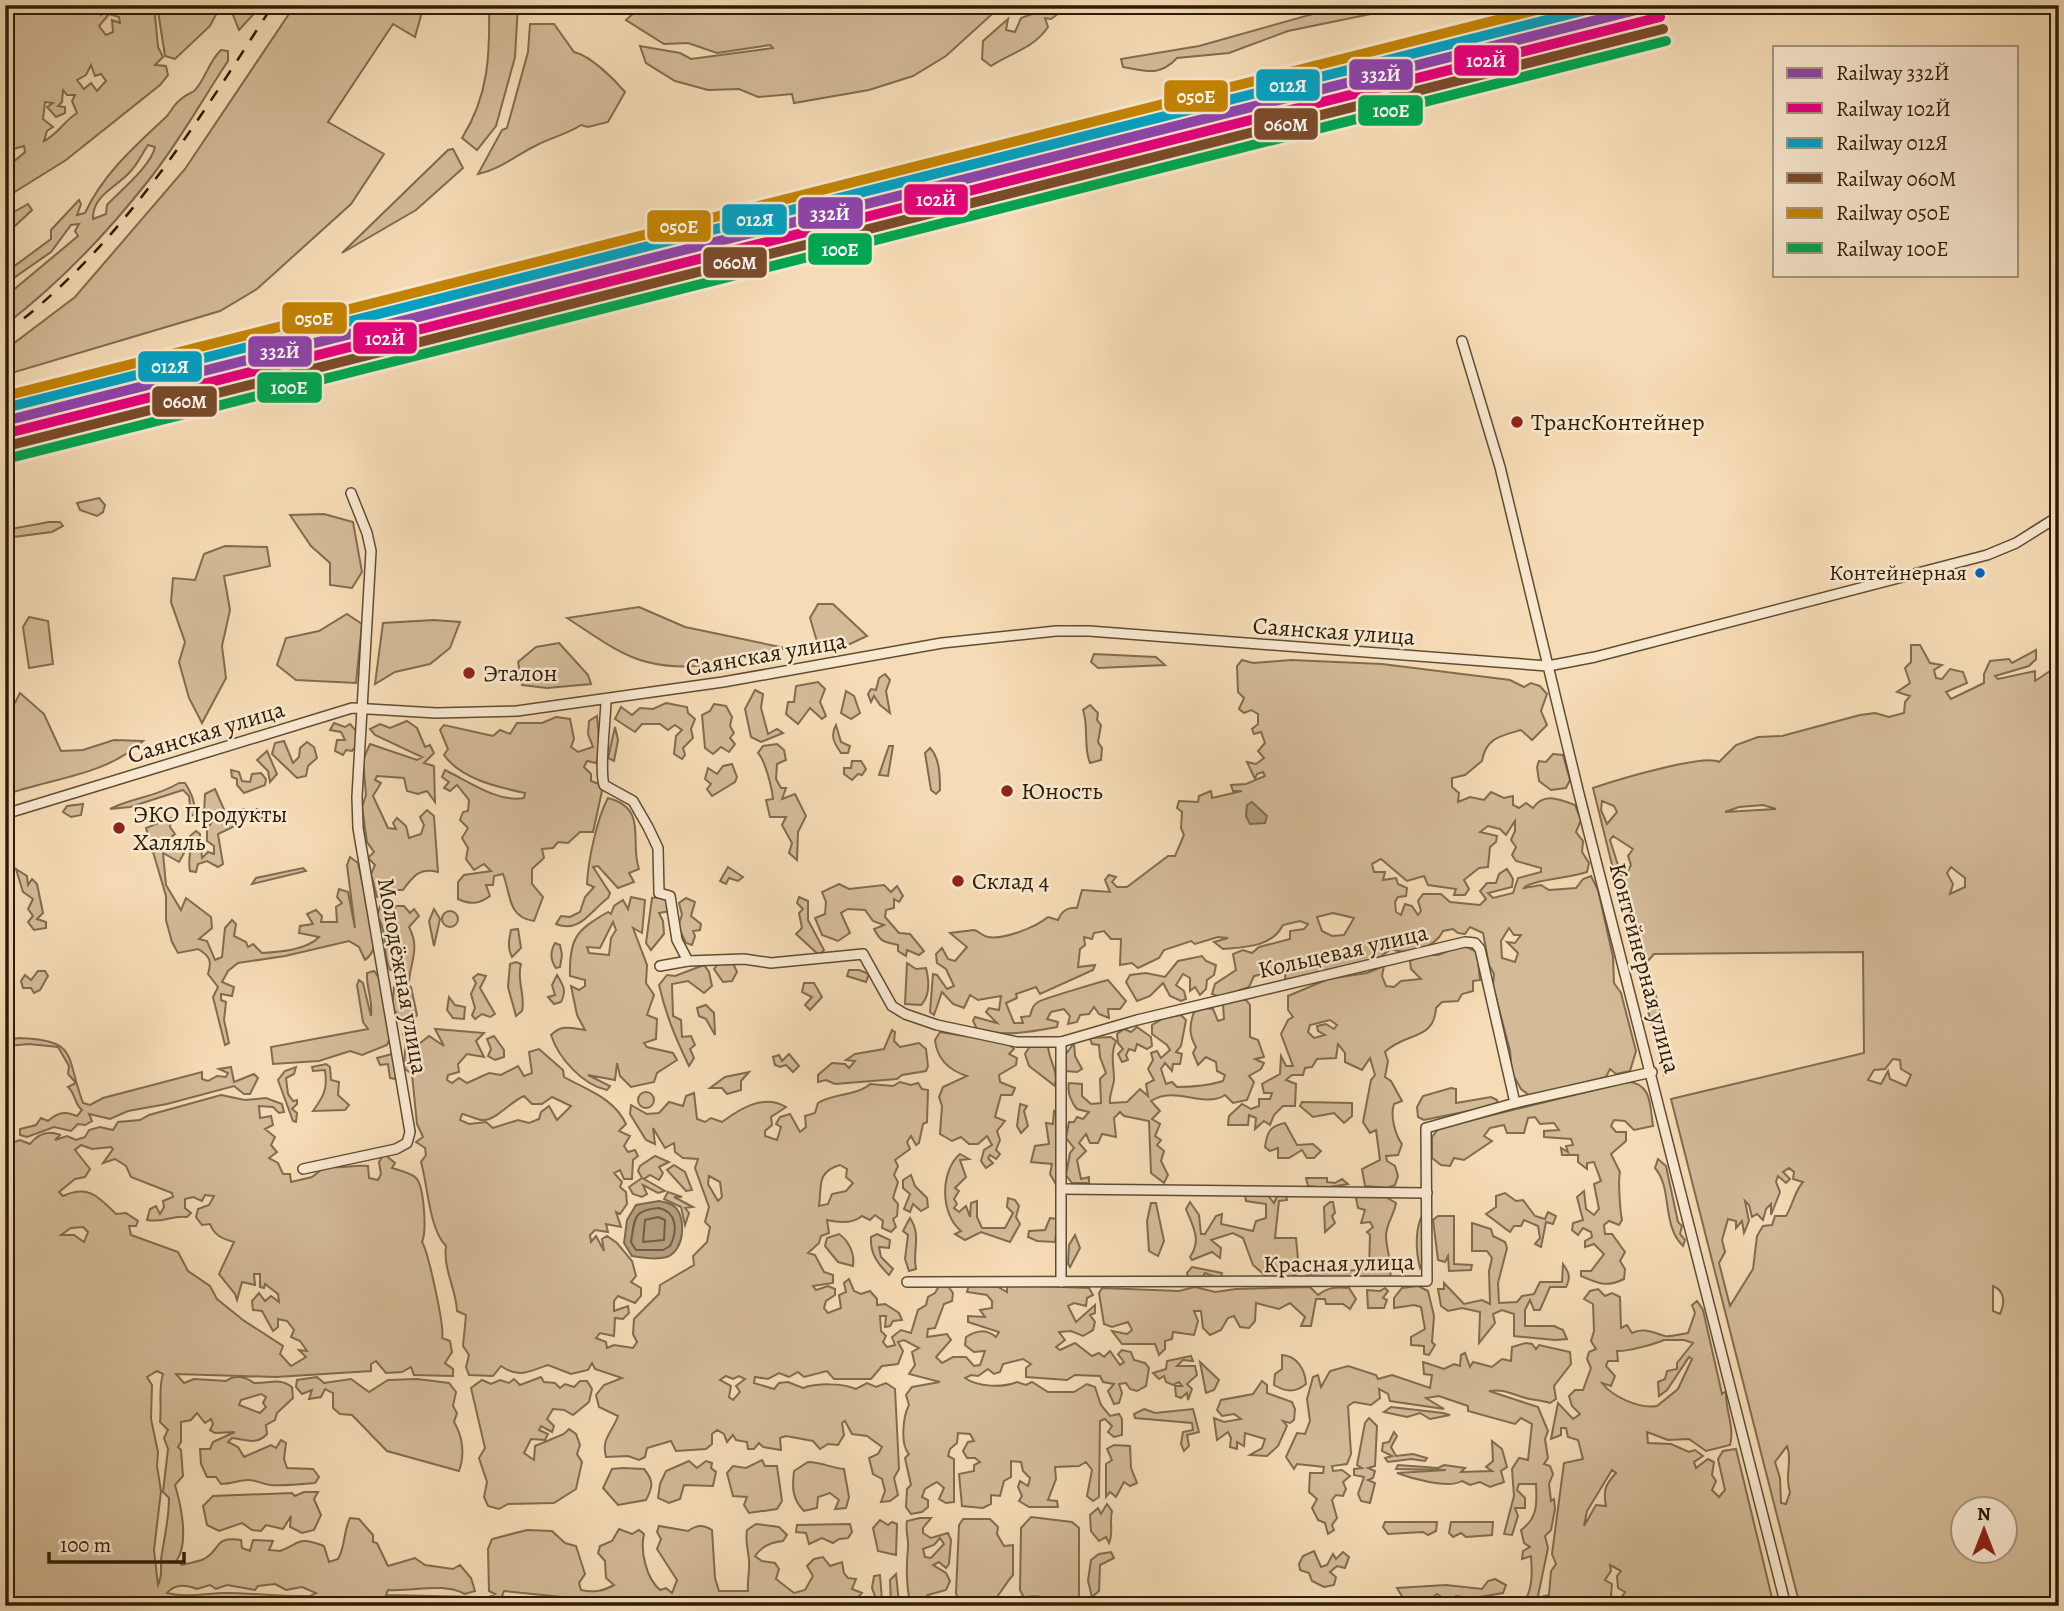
<svg xmlns="http://www.w3.org/2000/svg" width="2064" height="1611" font-family="Alegreya,serif">
<style>
.green{fill:#d4bb98;stroke:#806c4f;stroke-width:2;fill-rule:evenodd}
.water{fill:#b29b7a;stroke:#7d684c;stroke-width:2}
.lines{fill:none;stroke-linecap:round;stroke-linejoin:round}
.shore{stroke:#705c40;stroke-width:2}
.minor-casing{stroke:#5f4c32;stroke-width:12}
.minor{stroke:#f9e8d0;stroke-width:9}
.rail{stroke:#2d1c06;stroke-width:2.5;stroke-dasharray:12 12;stroke-linecap:butt}
.rail-1-casing{stroke:#f9e8d0;stroke-width:16}
.rail-2-casing{stroke:#f9e8d0;stroke-width:16}
.rail-3-casing{stroke:#f9e8d0;stroke-width:16}
.rail-4-casing{stroke:#f9e8d0;stroke-width:16}
.rail-5-casing{stroke:#f9e8d0;stroke-width:16}
.rail-6-casing{stroke:#f9e8d0;stroke-width:16}
.rail-1{stroke:#8e44ad;stroke-width:10}
.rail-2{stroke:#e5007d;stroke-width:10}
.rail-3{stroke:#02a2c4;stroke-width:10}
.rail-4{stroke:#7a4b2a;stroke-width:10}
.rail-5{stroke:#c48402;stroke-width:10}
.rail-6{stroke:#00a651;stroke-width:10}
.poi-dot{fill:#8f2418;stroke:#f9e8d0;stroke-width:2.5}
.bus-dot{fill:#0065bd;stroke:#f9e8d0;stroke-width:2.5}
.labels{text-anchor:middle;dominant-baseline:central;stroke-width:5;stroke-linejoin:round;paint-order:stroke}
.bus-label{font-size:22px;fill:#2d1c06;stroke:#f9e8d0;text-anchor:end}
.poi-label{font-size:24px;fill:#2d1c06;stroke:#f9e8d0;text-anchor:start}
.street-label{font-size:24px;fill:#2d1c06;stroke:#f9e8d0}
.line-badge{stroke:#f9e8d0;stroke-width:2.5}
.badge-label{font-size:19px;text-anchor:middle;font-weight:bold;fill:#fff}
</style>
<rect width="100%" height="100%" fill="#f6dcb6"/>
<filter id="stains"><feTurbulence type="fractalNoise" baseFrequency=".00286" numOctaves="4"/><feColorMatrix values="0 0 0 0 .2 0 0 0 0 .09 0 0 0 0 .02 0 0 0 .5 -.17"/></filter>
<radialGradient id="worn" r=".72"><stop offset=".6" stop-color="#630" stop-opacity="0"/><stop offset="1" stop-color="#630" stop-opacity=".3"/></radialGradient>
<!-- green -->
<g class="green">
<path d="M 5,5 L 97,5 L 96,9 L 101,15 L 108,5 L 154,5 L 158,47 L 163,57 L 155,65 L 166,66 L 168,75 L 160,85 L 66,160 L 5,198 L 5,169 L 25,152 L 24,146 L 10,150 L 11,158 L 5,164 ZM 109,14 L 119,17 L 120,23 L 112,20 L 113,32 L 106,35 L 99,26 ZM 91,65 L 95,76 L 101,74 L 106,81 L 97,91 L 91,83 L 84,89 L 77,80 L 86,75 ZM 63,90 L 67,95 L 75,95 L 72,101 L 77,113 C 64,121 58,134 44,141 L 47,131 L 53,127 L 43,119 L 45,102 L 53,103 L 47,107 L 56,117 L 65,113 L 65,107 L 58,106 L 62,102 Z"/>
<path d="M 157,5 L 221,5 L 210,26 L 175,59 L 165,56 Z"/>
<path d="M 240,5 L 262,5 L 239,30 L 233,15 Z"/>
<path d="M 295,5 L 424,5 L 415,37 L 393,24 L 328,122 L 384,154 L 351,204 L 257,289 L 220,311 L 5,375 L 5,350 L 75,297 L 185,169 Z"/>
<path d="M 489,5 L 518,5 L 515,57 L 496,126 L 477,150 L 462,138 C 489,95 490,54 489,5 Z"/>
<path d="M 662,5 L 711,5 L 703,7 L 718,11 L 733,5 L 1002,5 L 946,56 L 913,76 L 869,90 L 794,103 L 792,94 L 758,97 L 739,89 L 708,90 L 675,81 L 646,63 L 640,46 L 680,53 L 691,59 L 773,48 L 770,45 L 717,53 L 688,43 L 664,44 L 626,20 L 635,12 Z"/>
<path d="M 1035,5 L 1070,5 L 1051,19 L 1045,18 L 1048,27 C 1033,49 1012,52 991,66 L 982,59 L 983,41 L 1008,19 L 1006,30 L 1015,32 L 1021,18 L 1035,13 Z"/>
<path d="M 1345,5 L 1377,5 L 1376,13 L 1288,31 L 1229,53 L 1177,58 C 1159,77 1147,71 1123,67 L 1121,59 L 1199,46 Z"/>
<path d="M 530,24 L 554,24 L 574,52 C 591,56 614,79 625,92 L 608,122 L 588,127 L 581,125 C 570,133 550,138 537,145 C 516,155 501,169 478,174 L 502,130 L 507,128 L 528,52 Z"/>
<path d="M 221,50 L 228,51 L 228,61 C 202,100 178,144 148,181 C 108,232 57,285 5,325 L 5,297 L 78,236 L 75,231 L 79,224 L 71,225 L 51,252 L 5,284 L 5,273 L 51,239 L 51,230 L 79,200 L 81,204 L 77,215 L 85,213 C 103,174 135,146 166,117 C 171,112 174,104 180,100 C 184,96 189,94 194,91 C 205,81 208,62 221,50 ZM 148,145 L 155,147 C 151,166 120,191 107,205 L 106,214 L 93,219 C 92,196 115,188 129,173 C 137,165 142,154 148,145 Z"/>
<path d="M 453,149 L 463,168 L 416,210 L 342,253 L 448,150 Z"/>
<path d="M 28,204 L 32,210 L 15,226 L 7,228 L 5,232 L 5,217 Z"/>
<path d="M 99,498 L 105,505 L 103,512 L 97,516 L 80,510 L 77,503 Z"/>
<path d="M 324,514 L 353,522 L 362,572 L 352,588 L 330,585 L 330,563 L 311,546 L 290,515 Z"/>
<path d="M 49,522 L 60,522 L 63,526 L 52,532 L 5,538 L 5,530 Z"/>
<path d="M 225,546 L 267,547 L 270,566 L 224,576 L 230,610 L 222,646 L 226,678 L 202,723 L 189,698 L 179,662 L 185,642 L 171,602 L 173,578 L 195,580 L 204,554 Z"/>
<path d="M 818,604 L 833,604 L 867,636 L 848,645 L 818,645 L 810,618 Z"/>
<path d="M 639,607 L 685,627 L 785,648 C 745,662 689,673 647,662 C 619,655 592,634 567,618 Z"/>
<path d="M 347,614 L 362,624 L 356,683 L 296,680 L 277,665 L 286,638 L 319,631 Z"/>
<path d="M 29,617 L 48,621 L 53,664 L 29,668 L 23,627 Z"/>
<path d="M 434,620 L 460,622 L 450,648 L 430,664 L 395,672 L 375,684 L 383,623 Z"/>
<path d="M 559,643 L 588,675 L 591,684 L 547,688 L 522,685 L 518,662 L 536,647 Z"/>
<path d="M 1911,645 L 1920,645 L 1930,663 L 1942,665 L 1934,670 L 1936,678 L 1942,679 L 1950,669 L 1963,672 L 1967,683 L 1946,692 L 1951,699 L 1984,683 L 1984,674 L 1990,661 L 2009,659 L 2012,663 L 2036,650 L 2036,659 L 2029,666 L 1995,676 L 1998,679 L 2035,671 L 2035,681 L 2059,665 L 2059,1606 L 1800,1606 L 1671,1099 L 1864,1053 L 1863,952 L 1654,954 L 1647,962 L 1675,1069 L 1664,1075 L 1593,788 C 1613,781 1706,753 1719,762 L 1736,745 L 1758,737 L 1782,736 L 1860,715 L 1875,713 L 1889,717 L 1904,713 L 1905,702 L 1910,696 L 1897,692 L 1910,683 L 1905,668 L 1911,662 ZM 1602,801 L 1614,806 L 1617,812 L 1607,824 L 1601,810 ZM 1763,805 L 1776,809 L 1725,812 L 1739,807 ZM 1613,836 L 1633,849 L 1628,856 L 1631,865 L 1623,881 L 1610,840 ZM 1951,867 L 1965,878 L 1965,887 L 1950,894 L 1953,884 L 1947,873 ZM 1893,1059 L 1900,1060 L 1901,1069 L 1911,1075 L 1906,1086 L 1890,1079 L 1888,1071 L 1881,1084 L 1868,1080 L 1874,1070 L 1885,1069 ZM 1789,1168 L 1794,1172 L 1793,1179 L 1803,1182 C 1794,1192 1793,1205 1786,1216 L 1775,1216 L 1772,1225 L 1763,1226 L 1757,1236 L 1753,1269 L 1730,1306 L 1719,1263 L 1725,1252 L 1722,1240 L 1728,1219 L 1736,1221 L 1736,1228 L 1742,1221 L 1744,1233 L 1749,1221 L 1745,1201 L 1749,1205 L 1752,1217 L 1757,1214 L 1763,1220 L 1766,1209 L 1771,1204 L 1771,1215 L 1780,1192 L 1776,1182 L 1778,1176 L 1786,1183 L 1790,1179 L 1783,1172 ZM 1993,1286 C 2005,1291 2005,1302 2000,1314 L 1993,1311 ZM 1787,1446 C 1793,1461 1784,1476 1790,1492 L 1786,1504 L 1781,1503 L 1780,1478 L 1775,1462 ZM 1962,1510 L 2004,1510 L 2004,1552 L 1962,1552 Z"/>
<path d="M 1094,654 L 1156,657 L 1165,665 L 1098,668 L 1091,662 Z"/>
<path d="M 1242,660 L 1253,663 L 1291,660 L 1382,664 L 1510,680 L 1524,687 L 1531,683 L 1540,686 L 1547,694 L 1541,711 L 1547,725 L 1532,740 L 1521,730 C 1500,736 1486,738 1482,761 L 1465,775 L 1452,778 L 1452,787 L 1459,793 L 1458,802 L 1470,797 L 1484,800 L 1491,792 L 1504,798 L 1513,796 L 1513,805 L 1519,808 L 1526,803 L 1533,808 C 1544,792 1559,799 1575,805 L 1581,820 L 1576,832 L 1583,841 L 1582,852 L 1589,863 L 1587,872 C 1570,878 1530,880 1524,888 L 1541,885 L 1549,890 L 1576,888 L 1583,879 L 1591,876 L 1598,890 L 1613,957 L 1614,983 L 1621,993 L 1636,1051 L 1630,1071 L 1616,1074 L 1610,1069 L 1606,1077 L 1530,1096 L 1521,1089 L 1512,1073 L 1510,1051 L 1493,986 L 1494,974 L 1489,965 L 1483,933 L 1470,927 L 1465,934 L 1458,933 L 1453,929 L 1443,931 C 1434,949 1408,956 1391,949 L 1380,957 L 1297,980 L 1285,979 L 1286,970 L 1254,976 L 1249,987 L 1220,997 L 1212,994 L 1215,984 L 1236,970 L 1233,954 L 1243,950 L 1252,953 L 1259,947 L 1290,939 L 1290,931 L 1304,929 L 1308,924 L 1300,921 L 1283,925 C 1272,947 1246,947 1223,949 L 1214,942 L 1228,938 L 1218,937 L 1195,944 L 1191,941 L 1164,950 L 1159,958 L 1138,968 L 1132,963 L 1120,965 L 1121,939 L 1111,939 L 1104,931 L 1094,933 L 1092,939 L 1084,937 L 1085,945 L 1080,949 L 1078,967 L 1095,965 L 1093,970 L 1040,994 L 1036,987 L 1016,994 L 1017,998 L 1006,1003 L 1014,1023 L 1023,1023 L 1021,1017 L 1030,1016 C 1032,1010 1032,1006 1038,1002 C 1042,999 1100,982 1108,980 L 1126,1001 L 1120,1009 L 1108,1009 L 1109,1018 L 1099,1014 L 1094,1007 L 1089,1014 L 1080,1015 L 1077,1022 L 1068,1024 L 1070,1016 L 1064,1009 L 1051,1012 L 1047,1019 L 1058,1022 L 1057,1027 C 1030,1032 1004,1037 977,1029 L 973,1021 L 975,1017 L 997,1023 L 986,1012 L 989,1008 L 999,1010 L 1001,996 L 978,1000 L 970,995 L 964,1008 L 953,1004 L 942,992 L 934,1015 L 930,1012 L 933,974 L 937,975 L 947,989 L 954,986 L 946,969 L 937,963 L 936,954 L 942,948 L 948,959 L 955,961 L 967,947 L 950,933 L 974,930 C 979,931 982,936 988,937 C 1004,940 1036,927 1048,917 L 1058,920 C 1062,911 1067,907 1077,908 L 1082,890 L 1110,892 L 1105,880 L 1109,875 L 1116,877 L 1112,882 L 1117,887 L 1127,887 L 1168,856 L 1175,856 L 1184,835 L 1181,828 L 1182,812 L 1177,808 L 1179,801 L 1198,802 L 1199,796 L 1211,791 L 1212,798 L 1242,791 L 1233,791 L 1231,785 L 1246,784 L 1265,776 L 1263,772 L 1257,774 L 1255,779 L 1247,762 L 1256,764 L 1264,758 L 1258,751 L 1265,743 L 1261,732 L 1254,734 L 1252,729 L 1258,724 L 1258,714 L 1251,710 L 1244,713 L 1239,709 L 1244,698 L 1238,692 L 1237,666 ZM 1515,821 L 1515,831 L 1511,840 L 1516,847 L 1512,855 L 1516,861 L 1541,868 L 1541,872 L 1518,878 L 1513,893 L 1493,898 L 1488,893 L 1512,887 L 1513,879 L 1507,869 L 1499,874 L 1496,883 L 1487,883 L 1480,891 L 1486,899 L 1480,905 L 1450,902 L 1441,894 L 1423,894 L 1418,901 L 1421,911 L 1418,915 L 1412,906 L 1405,904 L 1401,915 L 1396,912 L 1395,902 L 1398,897 L 1406,896 L 1407,888 L 1398,884 L 1396,878 L 1383,880 L 1385,872 L 1374,872 L 1372,864 L 1381,859 L 1407,881 L 1424,876 L 1428,885 L 1456,889 L 1454,895 L 1465,895 L 1469,889 L 1464,880 L 1479,868 L 1488,867 L 1490,847 L 1496,842 L 1497,836 L 1480,832 L 1488,826 L 1500,829 L 1506,835 ZM 1333,913 L 1354,918 L 1344,935 L 1332,936 L 1322,931 L 1317,917 ZM 1509,928 L 1514,935 L 1521,935 L 1515,943 L 1507,942 L 1518,953 L 1515,962 L 1502,958 L 1501,941 Z"/>
<path d="M 885,674 L 890,680 L 886,691 L 890,713 L 880,705 L 874,696 L 871,702 L 868,694 L 871,689 L 876,690 L 879,678 Z"/>
<path d="M 818,682 L 825,689 L 820,702 L 826,716 L 822,719 L 810,708 L 798,724 L 786,714 L 788,702 L 794,702 L 796,686 Z"/>
<path d="M 755,690 L 763,694 L 761,708 L 768,734 L 777,729 L 783,733 L 761,742 L 751,737 L 745,709 Z"/>
<path d="M 846,691 L 854,696 L 860,713 L 851,719 L 841,713 Z"/>
<path d="M 20,693 L 44,714 L 61,751 L 83,750 L 114,740 L 143,741 C 105,776 52,778 5,795 L 5,722 Z"/>
<path d="M 666,703 L 687,707 L 688,713 L 695,719 L 691,729 L 693,738 L 683,748 L 685,755 L 682,759 L 674,754 L 676,736 L 682,730 L 675,725 L 668,730 L 660,724 L 642,724 L 635,732 L 615,719 L 621,707 L 632,715 L 640,708 L 653,709 Z"/>
<path d="M 714,704 L 726,706 L 732,717 L 730,726 L 734,733 L 730,738 L 735,744 L 729,752 L 721,747 L 713,754 L 705,748 L 702,715 L 710,711 Z"/>
<path d="M 1090,705 L 1098,713 L 1097,720 L 1101,725 L 1098,742 L 1102,748 L 1101,760 L 1090,763 C 1083,747 1089,727 1083,710 Z"/>
<path d="M 597,716 L 600,752 L 596,763 L 587,761 L 584,767 L 591,774 L 591,781 L 599,784 L 602,791 L 593,832 L 580,832 L 568,843 L 558,842 L 553,848 L 542,849 L 544,858 L 532,869 L 532,884 L 543,897 L 534,921 C 507,917 511,894 503,874 L 494,876 L 493,885 L 486,885 L 490,896 C 479,904 471,905 458,899 L 458,882 L 464,875 L 491,871 L 484,864 L 474,870 L 466,859 L 468,848 L 462,838 L 468,828 L 460,820 L 463,812 L 468,811 L 469,800 L 457,785 L 450,791 L 444,788 L 449,782 L 442,777 L 445,770 C 468,781 498,803 524,798 L 525,793 C 497,787 461,779 444,755 L 448,749 L 440,730 L 444,725 L 493,736 L 500,730 L 510,734 L 517,723 L 542,723 L 556,717 L 570,719 L 574,739 L 571,747 L 578,752 L 593,747 L 588,734 L 589,721 Z"/>
<path d="M 407,721 L 417,728 L 425,747 L 430,745 L 434,753 L 424,763 L 434,766 L 435,802 L 427,791 L 418,794 L 407,791 L 404,778 L 377,776 L 375,780 L 381,783 L 373,796 L 388,828 L 396,829 L 393,823 L 397,818 L 406,826 L 409,838 L 421,834 L 424,825 L 420,817 L 427,810 L 434,816 L 438,872 C 420,867 413,876 403,890 L 387,890 L 385,896 L 377,897 L 371,874 L 375,865 L 368,858 L 374,852 L 367,842 L 362,807 L 366,795 L 363,760 L 370,744 L 417,760 L 422,757 L 375,735 L 370,729 L 380,724 L 390,728 Z"/>
<path d="M 334,723 L 345,727 L 350,724 L 358,733 L 357,745 L 352,751 L 346,750 L 343,755 L 335,751 L 337,740 L 345,740 L 341,732 L 330,730 Z"/>
<path d="M 836,725 L 841,742 L 850,746 L 848,753 L 841,753 C 834,743 830,736 836,725 Z"/>
<path d="M 615,727 L 618,740 L 614,761 L 608,758 Z"/>
<path d="M 284,741 L 293,763 L 299,757 L 300,748 L 307,742 L 314,747 L 317,758 L 308,766 L 306,776 L 297,778 L 272,754 L 275,743 Z"/>
<path d="M 777,744 L 784,750 L 786,760 L 777,764 L 776,779 L 781,788 L 786,788 L 782,799 L 795,794 L 806,816 L 798,832 L 797,860 L 789,853 L 792,843 L 782,825 L 786,817 L 770,817 L 766,800 L 773,799 C 772,788 765,760 758,753 L 763,746 Z"/>
<path d="M 889,746 L 893,746 L 888,776 L 879,775 Z"/>
<path d="M 930,748 C 940,758 940,777 940,790 L 936,794 L 931,790 L 925,753 Z"/>
<path d="M 267,751 L 277,774 L 270,782 L 268,771 L 257,760 Z"/>
<path d="M 1553,754 L 1563,755 L 1570,780 L 1566,788 L 1551,790 L 1539,781 L 1537,767 L 1539,761 L 1546,762 Z"/>
<path d="M 852,761 L 861,761 L 866,769 L 862,775 L 858,774 L 852,780 L 844,774 L 844,768 L 851,768 Z"/>
<path d="M 732,764 L 737,777 L 735,782 L 712,796 L 707,789 L 711,784 L 705,779 L 708,768 L 717,774 L 723,766 Z"/>
<path d="M 231,770 L 239,772 L 242,781 L 250,782 L 252,774 L 261,773 L 266,779 L 265,785 L 244,793 L 237,785 L 237,779 L 232,777 Z"/>
<path d="M 179,783 L 185,783 C 192,794 195,802 195,814 L 191,816 L 189,796 L 183,790 L 130,807 L 110,809 C 133,797 154,798 179,783 Z"/>
<path d="M 215,789 L 226,814 L 236,816 L 243,809 L 252,812 L 257,809 L 263,814 L 262,819 L 247,820 L 218,834 L 223,864 L 218,867 L 207,861 L 198,864 L 196,872 L 190,871 C 187,858 193,848 190,836 L 196,831 L 200,834 L 202,858 L 208,852 L 214,854 L 214,846 L 207,841 L 207,829 L 212,822 L 204,815 L 205,794 Z"/>
<path d="M 608,798 C 649,809 629,841 639,869 L 629,873 L 634,882 L 618,888 L 598,866 L 593,867 L 610,893 L 608,898 C 591,910 580,934 556,924 L 561,916 L 570,917 L 580,912 L 585,897 L 594,887 L 587,884 C 588,861 597,818 608,798 Z"/>
<path d="M 83,804 L 81,815 L 71,817 L 63,812 L 67,806 Z"/>
<path d="M 171,818 L 170,827 L 175,834 L 166,841 L 168,847 L 181,848 L 184,853 L 179,862 L 163,853 L 166,885 L 181,910 L 186,898 L 211,917 L 212,928 L 199,939 L 207,941 L 215,960 L 222,957 L 225,928 L 232,920 L 236,924 L 234,936 L 246,942 L 248,947 L 253,944 L 262,953 C 280,952 307,950 319,937 L 299,933 L 300,926 L 313,924 L 307,914 L 316,910 L 322,916 L 321,922 L 337,922 L 336,907 L 342,903 L 337,897 L 339,889 L 348,892 L 355,928 L 347,865 L 350,857 L 358,863 C 361,877 375,938 374,946 C 373,952 369,957 365,960 L 359,947 L 349,941 L 285,956 L 238,963 L 228,971 L 222,982 L 234,987 L 232,996 L 221,994 L 221,1000 L 226,1002 L 224,1020 L 229,1043 L 225,1045 L 213,997 L 218,987 L 208,974 C 212,961 210,956 198,949 L 178,953 L 172,942 L 166,920 L 166,896 L 146,828 Z"/>
<path d="M 728,867 L 743,877 L 738,881 L 729,878 L 726,884 L 720,881 Z"/>
<path d="M 303,868 L 306,871 L 252,884 L 256,878 Z"/>
<path d="M 16,869 L 27,876 L 28,885 L 32,879 L 37,884 L 43,913 L 37,919 L 46,922 L 46,928 L 34,930 L 28,922 L 33,916 L 28,909 L 33,899 L 23,892 Z"/>
<path d="M 839,884 L 849,889 L 884,885 L 891,892 L 897,886 L 903,896 L 899,902 L 894,899 L 894,908 L 886,910 L 885,917 L 899,933 L 910,934 L 924,951 L 919,955 L 907,950 L 906,956 L 898,951 L 898,945 C 884,941 882,944 874,929 L 884,925 L 873,921 L 865,910 L 848,909 L 841,913 L 850,933 L 838,941 L 822,935 L 815,918 L 825,914 L 826,902 L 822,892 Z"/>
<path d="M 631,897 L 645,900 L 642,933 L 633,928 L 647,965 L 646,983 L 654,995 L 647,1015 L 657,1019 L 656,1039 L 644,1043 L 647,1047 L 673,1053 L 677,1060 L 657,1073 L 654,1082 L 631,1087 L 620,1076 L 617,1063 L 615,1080 L 588,1075 L 610,1086 L 607,1090 C 583,1085 559,1059 551,1035 C 562,1024 571,1028 585,1030 L 577,1015 L 571,986 L 579,990 L 585,986 L 585,980 L 570,976 C 569,939 576,930 608,912 L 611,914 L 614,906 L 623,900 L 628,909 ZM 613,922 L 616,930 L 611,938 L 609,955 L 589,953 L 587,947 L 600,948 Z"/>
<path d="M 661,897 L 668,901 L 670,911 L 659,913 L 663,921 L 664,934 L 651,950 L 646,943 L 652,898 Z"/>
<path d="M 799,897 L 808,901 L 808,920 L 824,950 L 819,955 L 796,934 L 802,928 L 799,913 L 803,909 L 797,903 Z"/>
<path d="M 686,898 L 695,902 L 691,916 L 701,924 L 700,930 L 693,931 L 695,936 L 692,945 L 686,943 L 678,926 L 682,915 L 679,903 Z"/>
<path d="M 380,906 L 386,911 L 389,920 L 396,923 L 395,906 L 404,906 L 410,913 L 414,909 L 419,916 L 409,927 C 420,948 411,960 409,981 L 404,979 L 399,967 L 390,970 C 381,953 389,933 377,916 Z"/>
<path d="M 434,909 L 440,919 L 434,946 L 429,921 Z"/>
<circle cx="450" cy="919" r="8"/>
<path d="M 518,929 L 521,948 L 512,957 C 507,947 509,940 511,930 Z"/>
<path d="M 555,943 L 560,945 L 562,955 L 560,967 L 556,968 C 550,960 550,952 555,943 Z"/>
<path d="M 1463,945 L 1477,952 L 1480,980 L 1473,981 L 1473,991 L 1462,994 L 1458,1001 L 1442,1002 L 1436,1008 C 1434,1041 1405,1032 1385,1052 L 1388,1061 L 1385,1077 L 1391,1081 L 1402,1101 L 1394,1104 C 1390,1115 1395,1135 1402,1144 L 1398,1155 L 1386,1156 L 1387,1161 L 1395,1166 L 1398,1176 L 1395,1185 L 1387,1188 L 1365,1186 L 1362,1169 L 1380,1160 L 1376,1130 L 1370,1133 L 1363,1122 L 1371,1080 L 1375,1075 L 1370,1058 L 1362,1070 L 1345,1062 L 1345,1053 L 1338,1044 L 1336,1058 L 1317,1059 L 1312,1067 L 1305,1068 L 1303,1075 L 1292,1075 L 1286,1080 L 1296,1084 L 1295,1106 L 1283,1106 L 1274,1115 L 1270,1125 L 1264,1121 L 1255,1129 L 1256,1118 L 1249,1115 L 1248,1125 L 1228,1125 L 1229,1116 L 1242,1104 L 1251,1109 L 1259,1106 L 1259,1099 L 1270,1099 L 1272,1093 L 1264,1093 L 1262,1084 L 1280,1074 L 1281,1056 L 1286,1066 L 1293,1066 L 1281,1034 L 1288,1020 L 1293,1017 L 1288,1010 L 1288,996 L 1328,979 L 1367,973 L 1384,966 L 1382,976 L 1386,986 L 1394,987 L 1401,981 L 1421,979 L 1411,969 L 1410,961 L 1422,955 L 1438,955 ZM 1330,1020 L 1337,1025 L 1334,1029 L 1326,1024 L 1317,1026 L 1318,1031 L 1325,1035 L 1314,1038 L 1308,1032 L 1310,1025 Z"/>
<path d="M 1202,956 L 1206,961 L 1216,965 L 1214,975 L 1207,980 L 1206,989 L 1200,995 L 1195,987 L 1190,991 L 1190,978 L 1183,974 L 1176,985 L 1184,991 L 1186,999 L 1181,1001 L 1170,996 L 1163,983 L 1150,996 L 1137,1001 L 1126,982 L 1130,975 L 1146,973 L 1165,977 L 1178,961 Z"/>
<path d="M 516,962 L 521,964 C 516,981 526,995 522,1011 L 516,1016 L 508,987 L 510,964 Z"/>
<path d="M 733,963 L 737,972 L 732,981 L 723,982 L 714,969 L 718,964 Z"/>
<path d="M 907,963 L 916,969 L 926,968 C 929,980 930,996 921,1005 L 905,1004 Z"/>
<path d="M 704,965 L 709,972 L 712,986 L 704,993 L 688,981 L 672,984 L 673,1016 L 681,1020 L 682,1037 L 691,1036 L 695,1045 L 690,1049 L 694,1058 L 689,1066 C 675,1037 666,1015 659,985 L 667,975 L 675,976 Z"/>
<path d="M 849,970 L 859,970 L 869,974 L 866,982 L 847,976 Z"/>
<path d="M 38,971 L 45,971 L 48,976 L 40,990 L 34,993 L 31,988 L 23,988 L 21,981 L 25,975 L 31,980 Z"/>
<path d="M 374,971 C 388,986 397,1027 387,1045 L 362,1055 L 350,1051 L 319,1061 L 273,1064 L 271,1047 L 368,1029 L 363,1022 L 357,985 L 359,980 L 363,983 L 371,1016 C 373,999 366,988 367,973 Z"/>
<path d="M 478,974 L 486,976 L 480,988 L 495,1014 L 490,1017 L 482,1014 L 475,1019 L 472,1015 L 475,1008 L 471,994 L 476,983 L 473,978 Z"/>
<path d="M 557,975 C 563,985 567,990 561,1002 L 554,1004 L 548,997 L 555,995 L 552,985 Z"/>
<path d="M 406,983 L 411,987 L 417,1015 L 413,1020 L 400,1017 L 392,1008 L 394,987 Z"/>
<path d="M 804,983 L 814,983 L 822,997 L 810,1010 L 805,1005 L 812,997 L 802,992 Z"/>
<path d="M 449,997 L 455,1005 L 465,1007 L 464,1019 L 453,1018 L 447,1010 Z"/>
<path d="M 1236,1000 L 1246,1000 L 1250,1005 L 1250,1037 L 1258,1040 L 1264,1057 L 1255,1059 L 1264,1063 L 1261,1069 L 1249,1076 L 1254,1082 L 1247,1100 L 1233,1103 L 1225,1095 C 1204,1109 1175,1085 1151,1101 L 1160,1111 L 1152,1119 L 1160,1124 L 1155,1136 L 1161,1140 L 1157,1145 L 1164,1151 L 1161,1161 L 1168,1175 L 1164,1183 L 1151,1173 L 1149,1121 L 1124,1116 L 1120,1112 L 1114,1118 L 1116,1137 L 1102,1134 L 1098,1143 L 1090,1143 L 1086,1134 L 1079,1143 L 1086,1151 L 1077,1160 L 1081,1179 L 1089,1177 L 1089,1183 L 1072,1183 L 1066,1175 L 1070,1153 L 1074,1148 L 1066,1138 L 1069,1122 L 1074,1122 L 1077,1117 L 1083,1119 L 1089,1112 L 1077,1109 C 1071,1102 1067,1092 1069,1083 L 1082,1084 L 1082,1096 L 1091,1104 L 1101,1103 L 1100,1079 L 1106,1073 L 1100,1057 L 1099,1045 L 1092,1044 L 1090,1038 L 1111,1037 L 1116,1041 C 1110,1054 1114,1066 1114,1080 C 1113,1089 1109,1094 1110,1103 L 1127,1102 L 1140,1089 L 1148,1096 L 1146,1084 L 1154,1080 L 1148,1069 L 1153,1060 L 1151,1053 L 1157,1051 L 1161,1058 L 1170,1050 L 1167,1045 L 1152,1034 L 1152,1025 L 1166,1017 L 1181,1015 L 1186,1020 L 1181,1046 L 1176,1052 L 1182,1054 L 1180,1064 L 1173,1064 L 1172,1071 L 1165,1063 L 1161,1069 L 1166,1084 L 1172,1082 L 1177,1087 C 1193,1087 1207,1086 1223,1081 L 1225,1075 L 1217,1071 L 1216,1062 L 1206,1057 L 1198,1065 L 1193,1053 L 1196,1047 C 1189,1035 1189,1026 1194,1012 L 1206,1008 L 1213,1009 L 1218,1021 L 1224,1019 L 1223,1004 Z"/>
<path d="M 706,1005 L 714,1013 L 715,1035 L 706,1019 L 699,1016 L 697,1008 Z"/>
<path d="M 1137,1027 L 1151,1037 L 1152,1046 L 1147,1049 L 1137,1044 L 1135,1051 L 1129,1049 L 1126,1055 L 1128,1060 L 1122,1062 L 1118,1054 L 1123,1049 L 1118,1043 L 1117,1034 L 1124,1029 L 1131,1032 Z"/>
<path d="M 408,1029 L 416,1030 L 413,1035 L 418,1038 L 419,1044 L 429,1036 L 444,1046 L 435,1029 L 484,1033 L 476,1041 L 484,1057 L 467,1054 L 458,1064 L 459,1072 L 448,1075 L 447,1080 L 452,1083 L 459,1078 L 467,1083 L 489,1073 L 501,1075 L 518,1066 L 524,1076 L 532,1073 L 529,1052 L 539,1049 L 563,1070 L 564,1077 C 587,1090 614,1098 626,1124 L 619,1131 L 630,1136 L 624,1146 L 628,1152 L 635,1150 L 638,1156 L 633,1160 L 632,1179 L 624,1179 L 620,1170 L 614,1173 L 622,1182 L 620,1187 L 626,1192 L 627,1204 L 620,1214 L 616,1212 L 621,1227 L 606,1224 L 608,1232 L 595,1230 L 590,1235 L 591,1242 L 596,1236 L 604,1251 L 602,1239 L 607,1236 L 617,1243 L 632,1261 L 636,1276 L 631,1282 L 641,1288 L 641,1296 L 635,1303 L 618,1296 L 614,1301 L 614,1311 L 628,1306 L 629,1313 L 623,1319 L 615,1318 L 614,1336 L 600,1333 L 596,1338 L 606,1342 L 607,1348 L 614,1345 L 633,1348 L 637,1342 L 633,1334 L 634,1319 L 659,1294 L 660,1285 L 694,1265 L 693,1256 L 707,1242 L 710,1227 L 705,1222 L 709,1207 L 695,1168 L 698,1159 L 683,1158 L 675,1152 L 674,1143 L 665,1148 L 653,1128 L 655,1144 L 646,1140 L 630,1114 L 631,1105 L 647,1114 L 659,1113 L 669,1102 L 683,1106 L 686,1096 L 694,1093 L 697,1119 L 705,1122 L 711,1118 L 722,1122 C 741,1108 763,1094 786,1107 L 771,1117 L 772,1125 L 765,1131 L 765,1136 L 777,1140 L 781,1127 L 776,1124 L 780,1117 L 790,1114 L 800,1132 L 806,1127 L 805,1116 L 815,1113 L 818,1103 C 833,1093 857,1096 870,1084 L 893,1086 L 900,1082 L 911,1085 L 918,1083 L 922,1089 L 928,1090 L 927,1122 L 923,1124 L 919,1143 L 916,1145 L 911,1136 L 907,1142 L 910,1149 L 895,1160 L 898,1166 L 894,1175 L 898,1182 L 893,1198 L 898,1204 L 897,1216 L 893,1219 L 896,1227 L 891,1232 L 882,1228 L 883,1221 L 875,1215 L 870,1220 L 862,1216 C 852,1224 839,1223 827,1220 L 829,1233 L 821,1236 L 819,1243 L 808,1253 L 815,1255 L 824,1272 L 833,1275 L 833,1283 L 813,1286 L 816,1290 L 828,1286 L 835,1289 L 835,1295 L 826,1301 L 824,1308 L 828,1313 L 841,1308 L 839,1295 L 846,1292 L 844,1283 L 849,1279 L 854,1291 L 861,1294 L 870,1291 L 877,1299 L 877,1305 L 885,1304 L 899,1313 L 902,1320 L 893,1321 L 890,1326 L 885,1327 L 886,1316 L 880,1316 L 881,1331 L 886,1336 L 883,1342 L 887,1347 L 895,1345 L 892,1337 L 901,1330 L 911,1333 L 918,1310 L 926,1305 L 928,1297 L 935,1293 L 939,1286 L 947,1285 L 953,1293 L 952,1301 L 944,1304 L 935,1328 L 928,1329 L 927,1337 L 947,1334 L 951,1340 L 936,1357 L 942,1363 L 953,1357 L 966,1357 L 974,1366 L 980,1365 L 985,1351 L 974,1352 L 965,1345 L 966,1337 C 977,1330 986,1329 996,1337 L 999,1332 L 968,1322 L 968,1316 L 985,1317 L 980,1310 L 992,1308 L 992,1301 L 987,1295 L 967,1292 L 969,1285 L 998,1287 L 1007,1292 L 1007,1285 L 1089,1288 L 1093,1295 L 1087,1298 L 1086,1306 L 1074,1303 L 1068,1306 L 1076,1322 L 1095,1305 L 1095,1313 L 1090,1315 L 1095,1322 L 1093,1330 L 1083,1336 L 1071,1331 L 1059,1332 L 1065,1340 L 1056,1347 L 1060,1350 L 1075,1343 L 1092,1356 L 1099,1353 L 1104,1357 L 1110,1351 L 1120,1365 L 1124,1362 L 1118,1354 L 1122,1350 L 1131,1352 L 1134,1360 L 1145,1363 L 1149,1368 L 1146,1386 L 1137,1391 L 1130,1389 L 1126,1383 L 1119,1384 L 1122,1393 L 1119,1403 L 1114,1404 L 1108,1391 L 1114,1384 L 1103,1382 L 1100,1376 L 1075,1375 L 1067,1380 L 1026,1377 L 1026,1368 L 1031,1364 L 1023,1359 L 1003,1364 L 1000,1372 L 994,1374 L 988,1369 L 978,1376 L 971,1375 L 965,1378 C 978,1387 1002,1388 1017,1382 L 1026,1385 L 1032,1382 L 1048,1392 L 1074,1392 L 1087,1384 L 1095,1387 L 1101,1405 L 1110,1416 L 1119,1414 L 1122,1419 L 1122,1435 L 1114,1437 L 1108,1432 L 1112,1426 L 1105,1419 L 1100,1421 L 1099,1497 L 1093,1501 L 1087,1496 L 1092,1470 L 1086,1462 L 1079,1466 L 1055,1467 L 1056,1479 L 1048,1500 L 1057,1501 L 1058,1507 L 1029,1507 L 1019,1501 L 1022,1496 L 1018,1487 L 1020,1481 L 1028,1486 L 1030,1478 L 1023,1471 L 1021,1462 L 1011,1461 L 1011,1477 L 1004,1481 L 1000,1496 L 991,1495 L 991,1504 L 983,1508 L 962,1506 L 959,1474 L 974,1471 L 974,1465 L 980,1462 L 975,1458 L 967,1458 L 963,1451 L 968,1442 L 974,1441 L 970,1434 L 958,1433 L 957,1443 L 950,1449 L 948,1456 L 954,1459 L 954,1502 L 946,1503 L 939,1499 L 944,1488 L 937,1482 L 925,1489 L 922,1497 L 928,1500 L 928,1507 L 922,1512 L 911,1514 L 906,1507 L 907,1489 L 911,1485 L 905,1458 L 909,1454 C 900,1445 903,1416 909,1405 L 906,1395 L 912,1387 L 940,1382 L 909,1374 L 915,1365 L 912,1352 L 919,1348 L 904,1340 L 898,1342 L 903,1351 L 898,1364 L 882,1366 L 871,1379 L 834,1379 L 827,1371 L 804,1377 L 798,1372 L 789,1377 L 779,1373 L 768,1379 L 755,1377 L 754,1383 L 774,1389 L 779,1383 L 788,1382 L 803,1388 C 816,1383 843,1383 856,1389 L 867,1383 L 876,1387 L 886,1383 L 895,1389 L 899,1469 L 894,1478 L 898,1495 L 890,1501 L 881,1502 L 885,1491 L 882,1479 L 873,1474 L 869,1458 L 878,1454 L 882,1447 L 867,1436 L 852,1434 L 845,1421 L 842,1423 L 844,1435 L 838,1445 L 828,1444 L 820,1449 L 813,1441 L 786,1436 L 780,1438 L 781,1450 L 763,1447 L 759,1443 L 754,1449 L 748,1449 L 747,1442 L 736,1440 L 733,1435 L 727,1442 L 724,1434 L 717,1430 L 712,1434 L 712,1444 L 706,1449 L 676,1451 L 671,1441 L 647,1448 L 645,1457 L 639,1460 L 628,1456 L 606,1457 C 601,1438 612,1433 618,1416 L 599,1407 L 596,1395 L 604,1385 L 622,1378 L 595,1369 L 592,1363 L 588,1370 L 571,1374 L 548,1365 C 529,1371 519,1379 501,1366 L 493,1376 L 469,1375 L 466,1367 L 469,1355 L 463,1346 L 466,1315 L 457,1311 C 456,1288 443,1270 446,1246 C 429,1229 428,1186 421,1162 L 426,1155 L 425,1148 L 416,1142 L 423,1137 L 417,1124 L 412,1074 L 405,1069 C 402,1056 409,1046 403,1034 ZM 524,1096 L 532,1104 L 542,1104 L 552,1097 L 571,1106 L 557,1120 L 549,1106 L 541,1112 L 539,1119 L 529,1123 L 518,1120 L 493,1128 L 486,1122 L 469,1124 L 460,1120 L 462,1114 C 469,1115 478,1121 484,1120 C 496,1120 510,1102 524,1096 ZM 840,1165 L 847,1169 L 846,1177 L 853,1183 L 846,1191 L 832,1194 L 828,1204 L 819,1206 C 822,1186 816,1172 840,1165 ZM 709,1176 L 720,1182 L 722,1197 L 718,1201 L 708,1184 ZM 726,1376 L 733,1379 L 739,1376 L 745,1379 L 736,1386 L 740,1392 L 733,1400 L 729,1397 L 731,1386 L 720,1380 Z"/>
<path d="M 892,1030 L 895,1032 L 894,1041 L 900,1047 L 919,1043 L 926,1049 L 928,1066 L 926,1071 L 902,1075 L 897,1079 L 835,1084 L 826,1080 L 818,1082 L 818,1075 L 832,1063 L 845,1064 L 849,1068 L 855,1061 L 846,1060 L 855,1054 L 884,1049 Z"/>
<path d="M 940,1032 L 1008,1043 L 1014,1049 L 1009,1054 L 1017,1058 L 1016,1065 L 999,1075 L 1000,1082 L 1015,1088 L 1012,1095 L 1001,1095 L 995,1117 L 1005,1121 L 997,1131 L 1000,1140 L 996,1150 L 1000,1154 L 996,1159 L 990,1155 L 988,1158 L 993,1163 L 986,1168 L 981,1161 L 984,1150 L 992,1145 L 987,1136 L 978,1144 L 969,1144 L 961,1137 L 952,1141 L 940,1134 L 942,1106 L 939,1097 L 943,1087 L 967,1076 C 948,1070 937,1059 935,1040 Z"/>
<path d="M 494,1036 L 504,1050 L 504,1057 L 495,1060 L 488,1056 L 491,1049 L 487,1039 Z"/>
<path d="M 19,1038 C 79,1040 65,1055 83,1103 L 90,1105 L 103,1098 L 202,1072 L 202,1079 L 208,1081 L 217,1076 L 226,1077 L 228,1073 L 219,1069 L 231,1067 L 234,1082 L 254,1074 L 258,1078 L 250,1094 L 244,1094 L 234,1086 L 167,1104 L 128,1111 L 110,1119 L 89,1114 L 92,1121 L 85,1125 L 78,1124 L 71,1131 L 54,1127 L 27,1137 L 20,1135 L 20,1129 L 36,1125 L 41,1118 L 48,1121 C 58,1112 65,1111 77,1116 L 82,1110 C 74,1104 76,1094 68,1087 L 76,1083 L 68,1074 L 69,1066 L 58,1047 L 29,1044 L 9,1046 L 6,1040 Z"/>
<path d="M 1032,1043 L 1048,1045 C 1048,1060 1059,1070 1055,1086 L 1029,1066 L 1025,1054 Z"/>
<path d="M 1074,1043 L 1075,1056 L 1082,1069 L 1077,1072 L 1066,1071 L 1066,1054 Z"/>
<path d="M 396,1053 L 399,1069 L 395,1079 L 390,1078 L 388,1064 L 380,1065 L 377,1058 Z"/>
<path d="M 789,1054 L 799,1066 L 793,1072 L 786,1065 L 780,1067 L 775,1065 L 773,1057 L 779,1055 L 782,1061 Z"/>
<path d="M 326,1064 L 330,1067 L 331,1080 L 339,1082 L 338,1095 L 349,1105 L 345,1110 L 313,1111 C 323,1097 328,1090 325,1070 L 313,1071 L 312,1067 Z"/>
<path d="M 296,1067 L 294,1074 L 286,1078 L 288,1094 L 293,1101 L 297,1100 L 297,1104 L 292,1109 L 297,1113 L 296,1122 L 293,1121 L 278,1080 L 285,1071 Z"/>
<path d="M 749,1072 L 741,1081 L 741,1090 L 727,1094 L 722,1088 L 710,1088 L 725,1077 Z"/>
<path d="M 1628,1082 C 1652,1083 1650,1107 1653,1126 L 1634,1130 L 1625,1121 L 1614,1120 L 1611,1126 L 1616,1132 L 1626,1132 L 1626,1141 L 1611,1154 L 1620,1172 C 1618,1180 1620,1211 1622,1220 L 1619,1225 L 1609,1221 L 1604,1225 L 1605,1234 L 1612,1234 L 1625,1252 L 1620,1261 L 1625,1269 L 1624,1279 C 1606,1288 1598,1283 1581,1276 L 1581,1271 L 1591,1271 L 1604,1254 L 1594,1244 L 1585,1247 L 1585,1241 L 1592,1237 L 1591,1232 L 1583,1228 L 1578,1235 L 1572,1230 L 1573,1223 L 1583,1220 L 1577,1197 L 1584,1191 L 1586,1209 L 1594,1215 L 1599,1209 L 1594,1184 L 1601,1181 L 1594,1162 L 1587,1163 L 1587,1169 L 1578,1162 L 1578,1155 L 1562,1155 L 1561,1148 L 1568,1152 L 1566,1146 L 1573,1145 L 1571,1139 L 1544,1137 L 1544,1131 L 1559,1130 L 1554,1123 L 1540,1124 L 1535,1117 L 1528,1118 L 1524,1133 L 1507,1133 L 1504,1125 L 1490,1128 L 1484,1136 L 1492,1141 L 1464,1160 L 1454,1158 L 1450,1166 L 1441,1165 L 1432,1158 L 1432,1137 L 1439,1128 Z"/>
<path d="M 1451,1088 L 1456,1089 L 1456,1103 L 1491,1097 L 1497,1100 L 1498,1105 L 1424,1120 L 1418,1117 L 1417,1107 L 1423,1096 Z"/>
<circle cx="646" cy="1100" r="8"/>
<path d="M 221,1095 L 245,1100 L 266,1098 L 282,1104 L 284,1112 L 279,1113 L 273,1107 L 259,1106 L 260,1118 L 271,1116 L 273,1125 L 265,1129 L 275,1137 L 271,1145 L 277,1152 L 269,1158 L 278,1163 L 283,1174 L 290,1174 L 291,1182 L 312,1177 L 326,1166 C 343,1170 352,1164 368,1166 L 369,1178 L 378,1180 L 381,1174 L 379,1162 L 384,1154 L 395,1163 L 392,1168 C 399,1170 413,1174 416,1178 C 424,1186 427,1231 422,1242 C 428,1251 445,1328 442,1338 L 450,1341 L 452,1352 L 445,1363 L 453,1369 L 453,1376 L 414,1375 L 411,1367 L 402,1372 L 386,1373 L 376,1361 L 371,1364 L 371,1371 L 276,1377 L 176,1374 L 184,1383 L 194,1379 L 226,1381 C 235,1374 246,1377 254,1383 C 269,1384 279,1377 292,1387 L 293,1398 L 277,1413 L 275,1420 L 266,1425 L 267,1434 C 256,1446 245,1439 232,1438 L 228,1442 L 238,1447 L 244,1457 L 271,1445 L 276,1448 L 281,1440 L 286,1443 L 284,1459 L 287,1468 L 313,1469 L 319,1477 L 315,1483 C 304,1484 281,1486 270,1485 C 263,1484 255,1480 248,1480 C 240,1480 231,1484 221,1484 L 216,1477 L 207,1477 L 201,1464 L 200,1449 L 210,1449 L 213,1442 L 235,1432 L 215,1433 L 210,1430 L 213,1424 L 211,1419 L 205,1423 L 197,1413 L 191,1420 L 181,1422 L 181,1442 L 178,1447 L 181,1450 L 183,1476 L 175,1485 C 181,1505 189,1542 177,1560 L 182,1565 C 189,1563 197,1562 204,1559 C 222,1549 213,1536 241,1540 L 242,1548 L 250,1551 L 253,1540 L 273,1541 L 269,1550 L 280,1551 C 301,1543 297,1536 324,1546 L 329,1562 L 338,1559 C 346,1545 343,1532 350,1518 L 359,1519 L 373,1535 L 373,1542 L 377,1543 L 388,1566 L 415,1558 L 425,1565 L 453,1569 L 460,1565 L 471,1578 L 475,1591 L 465,1594 C 442,1582 414,1592 388,1590 L 386,1595 L 477,1597 L 479,1606 L 437,1606 L 441,1604 L 436,1602 L 431,1606 L 108,1606 L 106,1603 L 104,1606 L 5,1606 L 5,1145 L 20,1140 L 30,1144 C 38,1134 48,1130 60,1135 L 55,1140 L 67,1136 L 76,1140 L 85,1137 L 89,1130 L 100,1127 L 113,1130 L 118,1122 L 140,1120 L 149,1115 ZM 81,1145 L 92,1149 L 111,1147 L 113,1149 L 103,1163 L 115,1159 L 126,1166 L 131,1177 L 172,1193 L 173,1197 L 163,1201 L 164,1207 L 160,1214 L 156,1206 L 150,1209 L 147,1220 C 163,1223 172,1215 187,1217 L 191,1213 L 185,1208 L 185,1199 L 193,1197 L 202,1201 L 205,1195 L 214,1196 L 209,1205 L 198,1209 L 196,1217 L 202,1225 L 210,1224 C 214,1235 222,1239 234,1242 L 219,1274 L 235,1294 L 237,1300 L 242,1282 L 255,1285 L 254,1274 L 260,1274 L 260,1287 L 264,1288 L 265,1284 L 278,1294 L 279,1302 L 271,1296 L 265,1301 L 259,1293 L 252,1301 L 253,1310 L 262,1311 L 273,1331 L 278,1327 L 278,1319 L 287,1321 L 294,1330 L 291,1337 L 300,1341 L 307,1351 L 299,1350 L 306,1357 L 291,1366 L 280,1354 L 283,1346 L 243,1320 L 217,1299 L 210,1286 L 188,1271 L 178,1252 L 131,1235 L 129,1226 L 136,1226 L 138,1221 L 126,1213 L 116,1214 C 99,1197 88,1184 63,1196 L 59,1192 L 75,1179 L 85,1177 L 90,1169 L 75,1150 ZM 83,1227 L 88,1232 L 84,1242 L 74,1235 L 61,1235 L 71,1228 ZM 157,1371 L 163,1374 C 158,1389 162,1406 160,1422 L 168,1430 L 164,1438 L 168,1449 L 163,1492 L 169,1498 C 169,1518 165,1534 162,1553 C 159,1567 164,1572 158,1585 L 154,1550 L 161,1491 L 157,1466 L 158,1452 L 151,1419 L 152,1385 L 147,1377 ZM 261,1394 L 266,1397 L 263,1403 L 266,1407 L 260,1413 L 239,1405 L 241,1400 ZM 275,1584 L 286,1590 L 302,1587 L 316,1593 L 310,1596 C 281,1597 254,1593 226,1593 C 205,1593 187,1598 167,1593 C 176,1583 186,1585 197,1589 L 210,1585 L 216,1589 L 227,1585 L 255,1590 L 258,1586 Z"/>
<path d="M 1302,1102 L 1352,1103 L 1352,1116 L 1344,1123 L 1334,1113 L 1313,1117 L 1300,1106 Z"/>
<path d="M 1020,1104 L 1027,1106 L 1024,1111 L 1028,1126 L 1021,1133 L 1017,1126 Z"/>
<path d="M 1054,1111 L 1058,1115 L 1058,1188 L 1050,1174 L 1052,1164 L 1031,1162 L 1035,1146 L 1049,1144 L 1046,1123 L 1053,1124 Z"/>
<path d="M 1285,1123 L 1297,1145 L 1313,1144 L 1321,1151 L 1314,1158 L 1307,1158 L 1302,1150 L 1289,1158 L 1278,1158 L 1278,1148 L 1270,1151 L 1265,1147 C 1267,1132 1270,1126 1285,1123 Z"/>
<path d="M 960,1154 L 969,1159 L 960,1160 L 966,1177 L 955,1188 L 959,1191 L 954,1199 L 957,1204 L 954,1208 L 959,1212 L 966,1206 L 970,1217 L 971,1203 L 977,1201 L 977,1217 L 982,1228 L 1005,1228 L 1013,1213 L 1007,1207 L 1008,1198 L 1015,1200 L 1019,1206 L 1016,1217 L 1020,1224 L 1010,1242 L 981,1232 L 965,1240 L 955,1234 L 961,1231 C 940,1214 940,1171 960,1154 Z"/>
<path d="M 655,1156 L 669,1162 L 659,1167 L 663,1173 L 659,1180 L 650,1175 L 644,1179 L 665,1191 L 658,1193 L 643,1185 L 647,1194 L 642,1197 L 633,1194 L 629,1187 L 642,1178 L 638,1171 L 640,1166 Z"/>
<path d="M 1658,1159 L 1666,1166 L 1678,1222 L 1682,1226 L 1680,1234 L 1685,1240 L 1683,1246 C 1661,1224 1673,1189 1655,1168 Z"/>
<path d="M 674,1165 L 685,1172 L 692,1190 L 686,1191 L 667,1170 Z"/>
<path d="M 911,1175 L 915,1186 L 927,1198 L 928,1207 L 921,1211 L 913,1204 L 910,1212 L 904,1209 L 910,1194 L 903,1188 L 903,1180 Z"/>
<path d="M 1306,1178 L 1327,1178 L 1327,1182 L 1335,1183 L 1342,1179 L 1348,1184 L 1324,1188 L 1308,1186 Z"/>
<path d="M 668,1192 L 682,1197 L 674,1197 L 693,1207 L 685,1208 L 689,1213 L 685,1225 L 681,1207 L 664,1199 Z"/>
<path d="M 1266,1193 L 1274,1203 L 1278,1194 L 1286,1195 L 1287,1200 L 1279,1201 L 1275,1238 L 1296,1238 L 1299,1271 L 1292,1277 L 1267,1277 L 1253,1265 L 1243,1238 L 1233,1233 L 1211,1240 L 1221,1248 L 1220,1258 L 1212,1252 L 1192,1260 L 1190,1257 C 1202,1240 1193,1227 1186,1209 L 1190,1202 L 1199,1215 L 1201,1234 L 1205,1234 L 1216,1216 L 1222,1214 L 1221,1224 L 1253,1231 L 1256,1221 L 1266,1218 L 1266,1204 L 1246,1201 L 1245,1195 Z"/>
<path d="M 1505,1193 L 1516,1201 L 1523,1200 L 1535,1216 L 1545,1219 L 1548,1212 L 1556,1216 L 1553,1224 L 1546,1222 L 1541,1247 L 1535,1244 L 1540,1238 L 1538,1226 L 1524,1220 L 1521,1226 L 1514,1226 L 1510,1232 L 1486,1214 L 1496,1207 L 1496,1196 Z"/>
<path d="M 1362,1195 L 1384,1196 L 1396,1203 C 1394,1215 1387,1222 1386,1235 C 1386,1251 1393,1263 1390,1279 L 1305,1278 L 1307,1274 L 1369,1269 L 1370,1235 L 1367,1232 L 1373,1227 L 1370,1222 L 1361,1223 L 1365,1210 L 1358,1208 L 1356,1198 Z"/>
<path d="M 1330,1202 L 1333,1202 L 1335,1213 L 1332,1216 L 1335,1223 L 1325,1232 L 1324,1207 Z"/>
<path d="M 1151,1203 L 1156,1203 L 1164,1241 L 1158,1256 L 1149,1251 L 1147,1221 Z"/>
<path d="M 1424,1213 L 1425,1258 L 1420,1268 C 1416,1253 1414,1226 1424,1213 Z"/>
<path d="M 1438,1216 L 1454,1216 L 1454,1264 L 1472,1265 L 1471,1270 L 1449,1271 L 1448,1256 L 1445,1262 L 1438,1260 L 1433,1220 Z"/>
<path d="M 910,1218 C 922,1236 912,1251 916,1269 L 909,1271 L 905,1259 L 908,1235 L 903,1231 Z"/>
<path d="M 1050,1218 L 1058,1219 L 1055,1242 L 1037,1241 L 1028,1237 L 1029,1231 L 1045,1230 Z"/>
<path d="M 1472,1223 L 1491,1229 L 1493,1236 L 1505,1242 L 1507,1248 L 1498,1283 L 1499,1303 L 1517,1302 L 1522,1296 L 1534,1294 L 1540,1282 L 1562,1282 L 1563,1264 C 1569,1272 1571,1278 1566,1287 L 1550,1287 L 1540,1310 L 1534,1310 L 1530,1300 L 1525,1310 L 1525,1326 L 1554,1326 L 1563,1330 L 1567,1339 L 1555,1340 L 1514,1336 L 1514,1314 L 1502,1310 L 1493,1314 L 1495,1323 L 1479,1343 L 1480,1312 L 1462,1308 L 1448,1311 L 1441,1306 L 1438,1289 L 1444,1289 L 1444,1283 L 1464,1304 L 1482,1300 L 1490,1304 L 1489,1271 L 1492,1258 L 1487,1251 L 1472,1251 Z"/>
<path d="M 839,1234 C 849,1241 855,1254 853,1266 L 838,1262 L 825,1246 L 827,1238 Z"/>
<path d="M 877,1234 L 890,1240 L 889,1248 L 879,1247 L 881,1257 L 893,1269 L 889,1275 C 878,1264 870,1254 871,1237 Z"/>
<path d="M 1075,1235 L 1080,1248 L 1070,1267 L 1068,1264 L 1069,1245 Z"/>
<path d="M 1192,1267 L 1222,1273 L 1221,1279 L 1205,1273 L 1202,1278 L 1188,1278 L 1187,1273 Z"/>
<path d="M 1418,1286 L 1428,1291 L 1434,1316 L 1432,1342 L 1435,1345 L 1429,1355 L 1424,1354 L 1424,1346 L 1411,1345 L 1411,1337 L 1425,1329 L 1421,1307 L 1414,1305 L 1394,1308 L 1394,1298 L 1402,1288 Z"/>
<path d="M 1195,1287 L 1215,1292 L 1236,1289 L 1310,1287 L 1318,1295 C 1328,1287 1336,1287 1349,1288 L 1356,1299 L 1350,1309 L 1343,1304 L 1326,1304 L 1325,1299 L 1316,1299 L 1311,1326 L 1301,1326 L 1305,1317 L 1290,1303 L 1279,1309 L 1256,1303 L 1255,1321 L 1249,1328 L 1240,1327 L 1234,1316 L 1228,1318 L 1221,1330 L 1210,1335 L 1203,1328 L 1201,1311 L 1194,1311 L 1198,1321 L 1194,1335 L 1173,1332 L 1172,1339 L 1165,1341 L 1165,1349 L 1159,1355 L 1155,1344 L 1122,1344 L 1112,1331 L 1127,1334 L 1132,1330 L 1128,1322 L 1112,1327 L 1104,1324 L 1099,1293 L 1102,1288 L 1179,1291 Z"/>
<path d="M 1385,1288 L 1388,1291 L 1383,1298 L 1387,1300 L 1384,1308 L 1368,1308 L 1367,1290 L 1380,1291 Z"/>
<path d="M 1598,1289 L 1605,1296 L 1612,1293 L 1620,1297 L 1621,1328 L 1627,1325 L 1632,1333 C 1643,1327 1654,1333 1665,1336 C 1671,1337 1681,1334 1688,1333 L 1695,1313 L 1692,1305 L 1697,1301 L 1703,1310 L 1722,1394 L 1726,1391 C 1725,1410 1735,1427 1730,1445 L 1706,1451 L 1689,1439 L 1668,1440 L 1647,1432 L 1648,1443 L 1671,1444 L 1689,1452 L 1695,1450 L 1703,1456 L 1694,1462 L 1696,1468 L 1708,1459 L 1714,1462 L 1712,1475 L 1716,1481 L 1712,1490 L 1719,1497 L 1725,1490 L 1718,1459 L 1723,1451 L 1736,1449 L 1774,1606 L 1598,1606 L 1600,1601 L 1596,1597 L 1584,1600 L 1583,1606 L 1541,1606 L 1541,1597 L 1549,1595 L 1551,1571 L 1556,1564 L 1552,1554 L 1564,1463 L 1583,1459 L 1578,1440 L 1568,1437 L 1566,1428 L 1561,1428 L 1561,1435 L 1551,1439 L 1558,1403 L 1573,1419 L 1580,1414 L 1572,1406 L 1569,1396 L 1575,1390 L 1583,1390 L 1591,1368 L 1587,1359 L 1589,1352 L 1596,1349 L 1591,1341 L 1594,1331 L 1593,1304 L 1584,1299 L 1590,1291 ZM 1664,1340 L 1684,1340 L 1693,1343 L 1677,1363 L 1677,1369 L 1667,1371 L 1665,1379 L 1658,1382 L 1659,1396 L 1667,1390 L 1689,1357 L 1692,1359 L 1678,1389 L 1657,1406 C 1639,1409 1613,1397 1602,1383 L 1611,1386 L 1615,1376 L 1606,1366 L 1608,1361 L 1618,1361 L 1617,1351 C 1626,1352 1655,1344 1664,1340 ZM 1612,1470 L 1616,1473 C 1605,1485 1603,1491 1606,1506 L 1596,1505 L 1584,1526 L 1587,1511 ZM 1610,1565 L 1621,1571 L 1617,1576 L 1618,1588 L 1625,1592 L 1617,1604 L 1611,1595 L 1612,1584 L 1605,1580 L 1611,1571 Z"/>
<path d="M 1526,1343 L 1532,1344 L 1536,1349 L 1539,1345 L 1570,1352 L 1571,1364 L 1554,1386 L 1556,1399 L 1550,1403 C 1541,1400 1531,1400 1522,1397 C 1508,1393 1506,1389 1489,1391 L 1538,1407 L 1548,1431 L 1545,1439 L 1548,1458 L 1544,1464 L 1550,1466 L 1553,1474 L 1549,1484 L 1551,1501 L 1554,1499 L 1555,1509 L 1551,1530 L 1545,1536 L 1548,1548 L 1538,1596 L 1531,1600 L 1526,1599 C 1533,1585 1532,1571 1531,1556 L 1522,1559 L 1523,1551 L 1530,1547 L 1524,1543 L 1521,1530 C 1538,1518 1537,1503 1536,1484 L 1519,1484 L 1517,1490 L 1525,1498 L 1525,1508 L 1515,1508 L 1518,1516 L 1512,1535 L 1504,1534 L 1514,1496 L 1512,1469 L 1519,1458 L 1528,1460 L 1532,1424 L 1521,1418 L 1515,1424 L 1468,1411 L 1468,1406 L 1439,1396 L 1426,1398 L 1444,1409 L 1390,1401 L 1388,1394 L 1379,1389 L 1380,1398 L 1371,1405 L 1354,1402 L 1348,1406 L 1351,1454 L 1347,1464 L 1332,1466 L 1333,1471 L 1342,1470 L 1350,1476 L 1343,1482 L 1346,1489 L 1343,1496 L 1336,1495 L 1332,1500 L 1337,1518 L 1332,1525 L 1334,1530 L 1328,1534 L 1325,1523 L 1318,1520 L 1312,1508 L 1317,1499 L 1309,1492 L 1310,1473 L 1323,1473 L 1324,1467 L 1297,1464 L 1294,1469 L 1286,1457 L 1297,1433 L 1305,1434 L 1310,1421 L 1307,1399 L 1313,1377 L 1318,1375 L 1321,1387 L 1330,1371 L 1348,1366 L 1376,1375 L 1378,1379 L 1392,1375 L 1430,1388 L 1432,1375 L 1424,1374 L 1423,1362 L 1444,1369 L 1454,1364 L 1460,1366 L 1461,1355 L 1465,1353 L 1470,1367 L 1473,1362 L 1492,1367 L 1502,1359 L 1511,1361 L 1512,1347 Z"/>
<path d="M 1282,1355 C 1297,1356 1305,1369 1306,1384 C 1295,1393 1286,1392 1274,1385 L 1275,1374 L 1282,1369 Z"/>
<path d="M 1191,1356 L 1193,1361 L 1183,1360 L 1177,1366 L 1195,1366 L 1197,1375 L 1187,1384 L 1192,1389 L 1188,1400 L 1187,1393 L 1181,1398 L 1176,1396 L 1175,1386 L 1182,1386 L 1179,1382 L 1173,1385 L 1166,1382 L 1164,1376 L 1159,1379 L 1153,1373 L 1166,1369 L 1167,1361 Z"/>
<path d="M 1200,1362 L 1219,1380 L 1214,1390 L 1206,1393 Z"/>
<path d="M 317,1377 L 324,1383 L 351,1379 L 369,1392 L 388,1380 L 417,1379 L 449,1383 L 456,1392 L 453,1406 L 457,1413 L 454,1422 C 463,1437 465,1455 459,1471 L 387,1451 L 352,1415 L 340,1414 L 333,1408 L 333,1393 L 325,1389 L 321,1397 L 309,1399 L 312,1390 L 302,1394 L 296,1387 L 297,1380 Z"/>
<path d="M 541,1377 L 544,1382 L 555,1383 L 560,1388 L 565,1384 L 574,1387 L 580,1381 L 587,1381 L 592,1389 L 589,1402 L 573,1415 L 564,1410 L 553,1409 L 547,1419 L 554,1426 L 552,1432 L 541,1426 L 539,1430 L 548,1434 L 545,1440 L 531,1439 L 524,1453 L 534,1460 L 535,1446 L 564,1434 L 569,1429 L 576,1434 L 580,1445 L 577,1454 L 582,1462 L 576,1489 L 554,1503 L 508,1504 L 499,1509 L 488,1506 L 484,1497 L 487,1482 L 479,1458 L 485,1448 L 471,1388 L 482,1380 L 491,1384 L 500,1380 L 509,1383 L 514,1379 L 520,1385 Z"/>
<path d="M 1262,1381 L 1267,1385 L 1267,1393 L 1292,1402 L 1295,1409 L 1294,1420 L 1290,1423 L 1283,1421 L 1287,1426 L 1278,1446 L 1267,1456 L 1250,1455 L 1262,1448 L 1265,1439 L 1245,1433 L 1244,1446 L 1237,1442 L 1237,1449 L 1230,1447 L 1231,1438 L 1228,1432 L 1217,1440 L 1214,1418 L 1224,1422 L 1241,1419 L 1234,1414 L 1222,1416 L 1217,1410 L 1221,1400 L 1253,1394 Z"/>
<path d="M 1391,1407 L 1443,1413 L 1450,1415 L 1430,1419 L 1420,1413 L 1407,1417 L 1384,1412 Z"/>
<path d="M 1144,1409 L 1155,1413 L 1193,1409 L 1199,1432 L 1187,1435 L 1189,1446 L 1184,1451 L 1181,1444 L 1183,1432 L 1193,1430 L 1192,1423 L 1135,1418 L 1134,1414 Z"/>
<path d="M 1369,1418 L 1377,1426 L 1375,1466 L 1368,1468 L 1375,1471 L 1373,1478 L 1368,1480 L 1375,1483 L 1370,1503 L 1361,1501 L 1358,1494 L 1364,1477 L 1354,1475 L 1354,1469 L 1362,1468 L 1357,1465 L 1365,1423 Z"/>
<path d="M 1394,1432 L 1397,1436 L 1391,1447 L 1396,1456 L 1413,1454 L 1427,1458 L 1425,1461 L 1411,1459 L 1388,1462 L 1385,1458 L 1392,1456 L 1382,1451 L 1383,1443 L 1389,1442 Z"/>
<path d="M 1492,1441 L 1502,1449 L 1507,1467 L 1501,1471 L 1504,1482 L 1490,1487 L 1480,1482 L 1470,1485 L 1462,1481 C 1448,1489 1413,1479 1397,1473 L 1446,1470 L 1396,1469 L 1398,1465 L 1438,1468 L 1444,1465 L 1465,1468 L 1461,1472 L 1492,1471 L 1486,1467 L 1493,1461 Z"/>
<path d="M 1114,1445 L 1130,1446 L 1131,1468 L 1137,1483 L 1130,1486 L 1124,1482 L 1116,1497 L 1110,1492 L 1106,1497 L 1106,1464 L 1112,1460 L 1107,1449 Z"/>
<path d="M 762,1460 L 765,1466 L 777,1466 L 782,1501 L 777,1509 L 749,1513 L 744,1505 L 747,1497 L 733,1496 L 727,1473 L 733,1466 L 746,1468 Z"/>
<path d="M 689,1461 L 697,1468 L 706,1461 L 712,1463 L 711,1468 L 716,1472 L 713,1486 L 684,1485 L 680,1499 L 669,1503 L 658,1498 L 660,1484 L 666,1471 Z"/>
<path d="M 808,1462 C 822,1462 831,1468 844,1469 L 849,1497 L 846,1508 L 835,1509 L 839,1500 L 830,1493 L 818,1497 L 817,1508 L 804,1511 C 792,1499 792,1487 794,1471 Z"/>
<path d="M 623,1468 L 644,1469 C 654,1481 653,1487 646,1500 L 618,1505 L 603,1488 L 612,1469 Z"/>
<path d="M 304,1492 L 318,1492 L 314,1499 L 321,1515 L 314,1530 L 302,1533 L 290,1527 L 291,1516 L 283,1529 L 266,1525 L 261,1531 L 252,1530 L 242,1523 L 219,1531 L 207,1525 L 203,1506 L 213,1496 L 292,1493 L 295,1496 Z"/>
<path d="M 1107,1504 L 1112,1511 C 1109,1523 1114,1532 1109,1543 L 1106,1537 L 1099,1541 L 1091,1531 L 1090,1515 L 1098,1508 L 1101,1514 Z"/>
<path d="M 1031,1517 L 1072,1522 L 1079,1528 L 1079,1603 C 1059,1608 1043,1591 1024,1598 L 1020,1590 L 1021,1528 Z"/>
<path d="M 920,1518 L 931,1518 L 923,1528 L 923,1533 L 931,1538 L 948,1533 L 951,1540 L 949,1564 L 946,1568 L 939,1562 L 933,1565 L 946,1573 L 950,1581 L 946,1590 L 928,1595 L 919,1603 L 910,1603 C 906,1583 906,1567 908,1548 C 909,1538 905,1532 907,1521 ZM 940,1538 L 944,1544 L 931,1558 L 925,1557 L 923,1549 L 934,1545 Z"/>
<path d="M 963,1519 L 990,1519 L 998,1527 L 997,1534 L 1004,1546 L 1013,1545 L 1013,1575 C 1001,1588 997,1606 978,1606 L 973,1600 L 959,1603 L 956,1593 L 959,1525 Z"/>
<path d="M 880,1520 L 888,1525 L 892,1522 L 897,1524 L 896,1555 L 878,1551 L 873,1528 Z"/>
<path d="M 1385,1522 L 1437,1522 L 1436,1531 L 1428,1535 L 1423,1532 L 1388,1534 L 1383,1527 Z"/>
<path d="M 1451,1522 L 1493,1522 L 1492,1535 L 1466,1537 L 1461,1533 L 1453,1537 L 1449,1533 Z"/>
<path d="M 756,1524 L 779,1527 L 787,1535 L 783,1541 C 771,1542 762,1546 755,1556 L 762,1561 L 775,1563 L 779,1569 L 776,1579 L 794,1593 L 805,1590 L 813,1576 L 807,1566 L 814,1559 L 823,1557 L 830,1566 L 842,1562 L 844,1573 L 848,1578 L 856,1579 L 852,1589 L 862,1593 L 854,1602 L 854,1606 L 844,1606 L 840,1600 L 831,1606 L 692,1606 L 684,1603 L 670,1605 L 666,1600 L 657,1604 L 629,1597 L 572,1598 L 504,1591 L 502,1596 L 508,1598 L 551,1601 L 551,1606 L 486,1606 L 489,1597 L 495,1594 L 489,1591 L 488,1549 L 492,1539 L 527,1530 L 552,1531 L 565,1543 L 576,1546 L 585,1574 L 579,1583 L 581,1590 C 594,1593 603,1591 614,1585 L 606,1578 L 605,1561 L 598,1553 L 600,1546 L 612,1541 L 619,1529 L 632,1534 L 639,1530 L 644,1534 C 640,1551 646,1578 660,1590 L 666,1588 L 672,1593 L 677,1580 L 657,1549 L 661,1539 L 657,1532 L 659,1526 L 688,1531 C 697,1525 702,1524 712,1530 L 715,1578 L 719,1591 L 748,1591 C 747,1580 750,1570 749,1560 C 748,1548 745,1542 747,1530 Z"/>
<path d="M 850,1524 L 852,1532 L 848,1538 L 839,1539 L 833,1543 L 822,1538 L 809,1544 L 806,1533 L 796,1532 L 797,1525 Z"/>
<path d="M 1314,1551 L 1321,1567 L 1327,1565 L 1333,1554 L 1336,1559 L 1343,1552 L 1349,1557 L 1345,1568 L 1337,1566 L 1330,1572 L 1336,1577 L 1334,1585 L 1324,1587 L 1312,1581 L 1309,1573 L 1300,1570 L 1299,1564 L 1303,1556 Z"/>
<path d="M 1111,1552 L 1114,1558 L 1100,1565 L 1099,1591 L 1092,1597 L 1088,1581 L 1091,1560 L 1099,1554 Z"/>
<path d="M 896,1574 L 899,1603 L 891,1603 L 890,1580 Z"/>
<path d="M 880,1575 L 882,1600 L 877,1602 L 872,1588 L 874,1576 Z"/>
<path d="M 1495,1579 L 1506,1585 L 1503,1593 L 1473,1598 L 1456,1596 L 1451,1603 L 1437,1594 L 1422,1606 L 1406,1603 L 1397,1588 L 1446,1585 L 1482,1589 L 1488,1581 Z"/>
</g>
<!-- water -->
<g class="water">
<path d="M 1252,802 L 1267,816 L 1265,823 L 1250,824 L 1246,816 L 1247,805 Z"/>
<path d="M 659,1201 C 665,1202 671,1203 675,1207 C 687,1219 684,1251 667,1257 C 656,1260 643,1258 632,1256 L 624,1243 L 627,1220 L 636,1205 Z"/>
</g>
<g class="lines">
<!-- shore -->
<g class="shore">
<path d="M 659,1208 C 677,1212 678,1231 670,1246 L 663,1250 L 636,1250 L 631,1242 C 635,1219 632,1210 659,1208 Z"/>
<path d="M 658,1217 L 665,1220 L 664,1240 L 643,1242 L 645,1220 Z"/>
</g>
<defs>
<g id="minor">
<path d="M 1462,341 L 1500,467 L 1579,794 L 1786,1606"/>
<path d="M 606,699 C 606,719 599,769 604,785 L 633,801 L 648,827 L 658,848 L 659,893 L 670,896 L 677,940 L 688,961"/>
<path d="M 5,814 L 352,708 L 436,713 L 517,711 L 723,682 L 942,643 L 1056,631 L 1089,631 L 1548,666 L 1595,657 L 1987,555 L 2016,543 L 2059,516"/>
<path d="M 660,966 L 688,961 L 744,959 L 771,963 L 863,954 L 892,1006 L 905,1014 L 937,1025 L 1017,1042 L 1061,1042 L 1137,1020 L 1465,942 L 1475,943 L 1480,949 L 1515,1103"/>
<path d="M 1061,1042 L 1061,1282"/>
<path d="M 303,1169 L 396,1149 L 407,1143 L 410,1132 L 358,828 L 357,797 L 371,551 L 367,533 L 351,493"/>
<path d="M 1062,1189 L 1427,1193"/>
<path d="M 907,1282 L 1427,1281 L 1426,1128 L 1515,1103 L 1652,1072"/>
</g>
</defs>
<!-- minor casing -->
<use href="#minor" class="minor-casing"/>
<!-- minor -->
<use href="#minor" class="minor"/>
<!-- rail -->
<g class="rail">
<path d="M 5,333 C 121,247 196,124 273,5"/>
<path d="M 5,430 L 1689,5"/>
</g>
<defs>
<path id="rail-1" d="M 5,421 L 1656,5"/>
<path id="rail-2" d="M 8,433 L 1660,17"/>
<path id="rail-3" d="M 5,408 L 1606,5"/>
<path id="rail-4" d="M 11,445 L 1663,29"/>
<path id="rail-5" d="M 5,396 L 1556,5"/>
<path id="rail-6" d="M 14,457 L 1666,41"/>
</defs>
<!-- rail-1 casing -->
<use href="#rail-1" class="rail-1-casing"/>
<!-- rail-2 casing -->
<use href="#rail-2" class="rail-2-casing"/>
<!-- rail-3 casing -->
<use href="#rail-3" class="rail-3-casing"/>
<!-- rail-4 casing -->
<use href="#rail-4" class="rail-4-casing"/>
<!-- rail-5 casing -->
<use href="#rail-5" class="rail-5-casing"/>
<!-- rail-6 casing -->
<use href="#rail-6" class="rail-6-casing"/>
<!-- rail-1 -->
<use href="#rail-1" class="rail-1"/>
<!-- rail-2 -->
<use href="#rail-2" class="rail-2"/>
<!-- rail-3 -->
<use href="#rail-3" class="rail-3"/>
<!-- rail-4 -->
<use href="#rail-4" class="rail-4"/>
<!-- rail-5 -->
<use href="#rail-5" class="rail-5"/>
<!-- rail-6 -->
<use href="#rail-6" class="rail-6"/>
</g>
<!-- markers -->
<g class="poi-dot">
<circle cx="1517" cy="422" r="7"/>
<circle cx="469" cy="673" r="7"/>
<circle cx="1007" cy="791" r="7"/>
<circle cx="119" cy="828" r="7"/>
<circle cx="958" cy="881" r="7"/>
</g>
<circle class="bus-dot" cx="1980" cy="573" r="6"/>
<g class="labels">
<!-- bus labels -->
<g class="bus-label">
<text x="1967" y="573">Контейнерная</text>
</g>
<!-- poi labels -->
<g class="poi-label">
<text x="1531" y="422">ТрансКонтейнер</text>
<text x="483" y="673">Эталон</text>
<text x="1021" y="791">Юность</text>
<text x="133" y="814">ЭКО Продукты<tspan x="133" dy="28">Халяль</tspan></text>
<text x="972" y="881">Склад 4</text>
</g>
<!-- street labels -->
<g class="street-label">
<text transform="translate(1334 631) rotate(4)">Саянская улица</text>
<text transform="translate(766 654) rotate(-10)">Саянская улица</text>
<text transform="translate(206 732) rotate(-17)">Саянская улица</text>
<text transform="translate(1343 951) rotate(-13)">Кольцевая улица</text>
<text transform="translate(1645 968) rotate(75)">Контейнерная улица</text>
<text transform="translate(403 976) rotate(80)">Молодёжная улица</text>
<text transform="translate(1339 1263) rotate(-1)">Красная улица</text>
</g>
</g>
<g class="line-badge">
<rect x="1453" y="44" width="67" height="33" rx="7" fill="#e5007d"/>
<rect x="1348" y="58" width="66" height="33" rx="7" fill="#8e44ad"/>
<rect x="1255" y="68" width="66" height="34" rx="7" fill="#02a2c4"/>
<rect x="1163" y="79" width="66" height="34" rx="7" fill="#c48402"/>
<rect x="1357" y="94" width="67" height="33" rx="7" fill="#00a651"/>
<rect x="1253" y="107" width="66" height="34" rx="7" fill="#7a4b2a"/>
<rect x="903" y="183" width="66" height="33" rx="7" fill="#e5007d"/>
<rect x="797" y="196" width="67" height="34" rx="7" fill="#8e44ad"/>
<rect x="721" y="203" width="67" height="33" rx="7" fill="#02a2c4"/>
<rect x="646" y="209" width="66" height="34" rx="7" fill="#c48402"/>
<rect x="807" y="232" width="66" height="34" rx="7" fill="#00a651"/>
<rect x="702" y="246" width="66" height="33" rx="7" fill="#7a4b2a"/>
<rect x="281" y="301" width="67" height="34" rx="7" fill="#c48402"/>
<rect x="352" y="321" width="66" height="34" rx="7" fill="#e5007d"/>
<rect x="247" y="335" width="66" height="33" rx="7" fill="#8e44ad"/>
<rect x="137" y="350" width="66" height="33" rx="7" fill="#02a2c4"/>
<rect x="256" y="371" width="67" height="33" rx="7" fill="#00a651"/>
<rect x="151" y="385" width="67" height="33" rx="7" fill="#7a4b2a"/>
</g>
<g class="badge-label">
<text x="1486" y="67">102Й</text>
<text x="1381" y="81">332Й</text>
<text x="1288" y="92">012Я</text>
<text x="1196" y="103">050Е</text>
<text x="1391" y="117">100Е</text>
<text x="1286" y="131">060М</text>
<text x="936" y="206">102Й</text>
<text x="830" y="220">332Й</text>
<text x="755" y="226">012Я</text>
<text x="679" y="233">050Е</text>
<text x="840" y="256">100Е</text>
<text x="735" y="269">060М</text>
<text x="314" y="325">050Е</text>
<text x="385" y="345">102Й</text>
<text x="280" y="358">332Й</text>
<text x="170" y="373">012Я</text>
<text x="289" y="394">100Е</text>
<text x="185" y="408">060М</text>
</g>
<!-- margin -->
<rect width="2064" height="1611" fill="none" stroke="#f6dcb6" stroke-width="28"/>
<rect x="7" y="7" width="2050" height="1597" fill="none" stroke="#2d1c06" stroke-width="3.5"/>
<rect x="14" y="14" width="2036" height="1583" fill="none" stroke="#2d1c06" stroke-width="2"/>
<!-- legend -->
<rect x="1773" y="46" width="245" height="231" fill="#f9e8d0" stroke="#a7967f" stroke-width="2"/>
<rect x="1787" y="68" width="35" height="10" fill="#8e44ad" stroke="#a7967f" stroke-width="2"/>
<text x="1836" y="80" font-size="21" fill="#2d1c06">Railway 332Й</text>
<rect x="1787" y="103" width="35" height="10" fill="#e5007d" stroke="#a7967f" stroke-width="2"/>
<text x="1836" y="116" font-size="21" fill="#2d1c06">Railway 102Й</text>
<rect x="1787" y="138" width="35" height="10" fill="#02a2c4" stroke="#a7967f" stroke-width="2"/>
<text x="1836" y="150" font-size="21" fill="#2d1c06">Railway 012Я</text>
<rect x="1787" y="173" width="35" height="10" fill="#7a4b2a" stroke="#a7967f" stroke-width="2"/>
<text x="1836" y="186" font-size="21" fill="#2d1c06">Railway 060М</text>
<rect x="1787" y="208" width="35" height="10" fill="#c48402" stroke="#a7967f" stroke-width="2"/>
<text x="1836" y="220" font-size="21" fill="#2d1c06">Railway 050Е</text>
<rect x="1787" y="243" width="35" height="10" fill="#00a651" stroke="#a7967f" stroke-width="2"/>
<text x="1836" y="256" font-size="21" fill="#2d1c06">Railway 100Е</text>
<!-- north arrow -->
<g transform="translate(1984 1530)"><circle r="33" fill="#f9e8d0" stroke="#a7967f" stroke-width="2"/>
<path d="M0-5L12 26L0 18L-12 26Z" fill="#8f2418"/>
<text y="-10" font-size="19" font-weight="bold" text-anchor="middle" fill="#2d1c06">N</text>
</g>
<!-- scale -->
<path d="M49 1552v10h135v-10" fill="none" stroke="#2d1c06" stroke-width="3.5"/>
<text x="60" y="1552" font-size="21" fill="#2d1c06" stroke="#f9e8d0" stroke-width="5" paint-order="stroke">100 m</text>
<rect width="100%" height="100%" filter="url(#stains)"/>
<rect width="100%" height="100%" fill="url(#worn)"/>
</svg>
